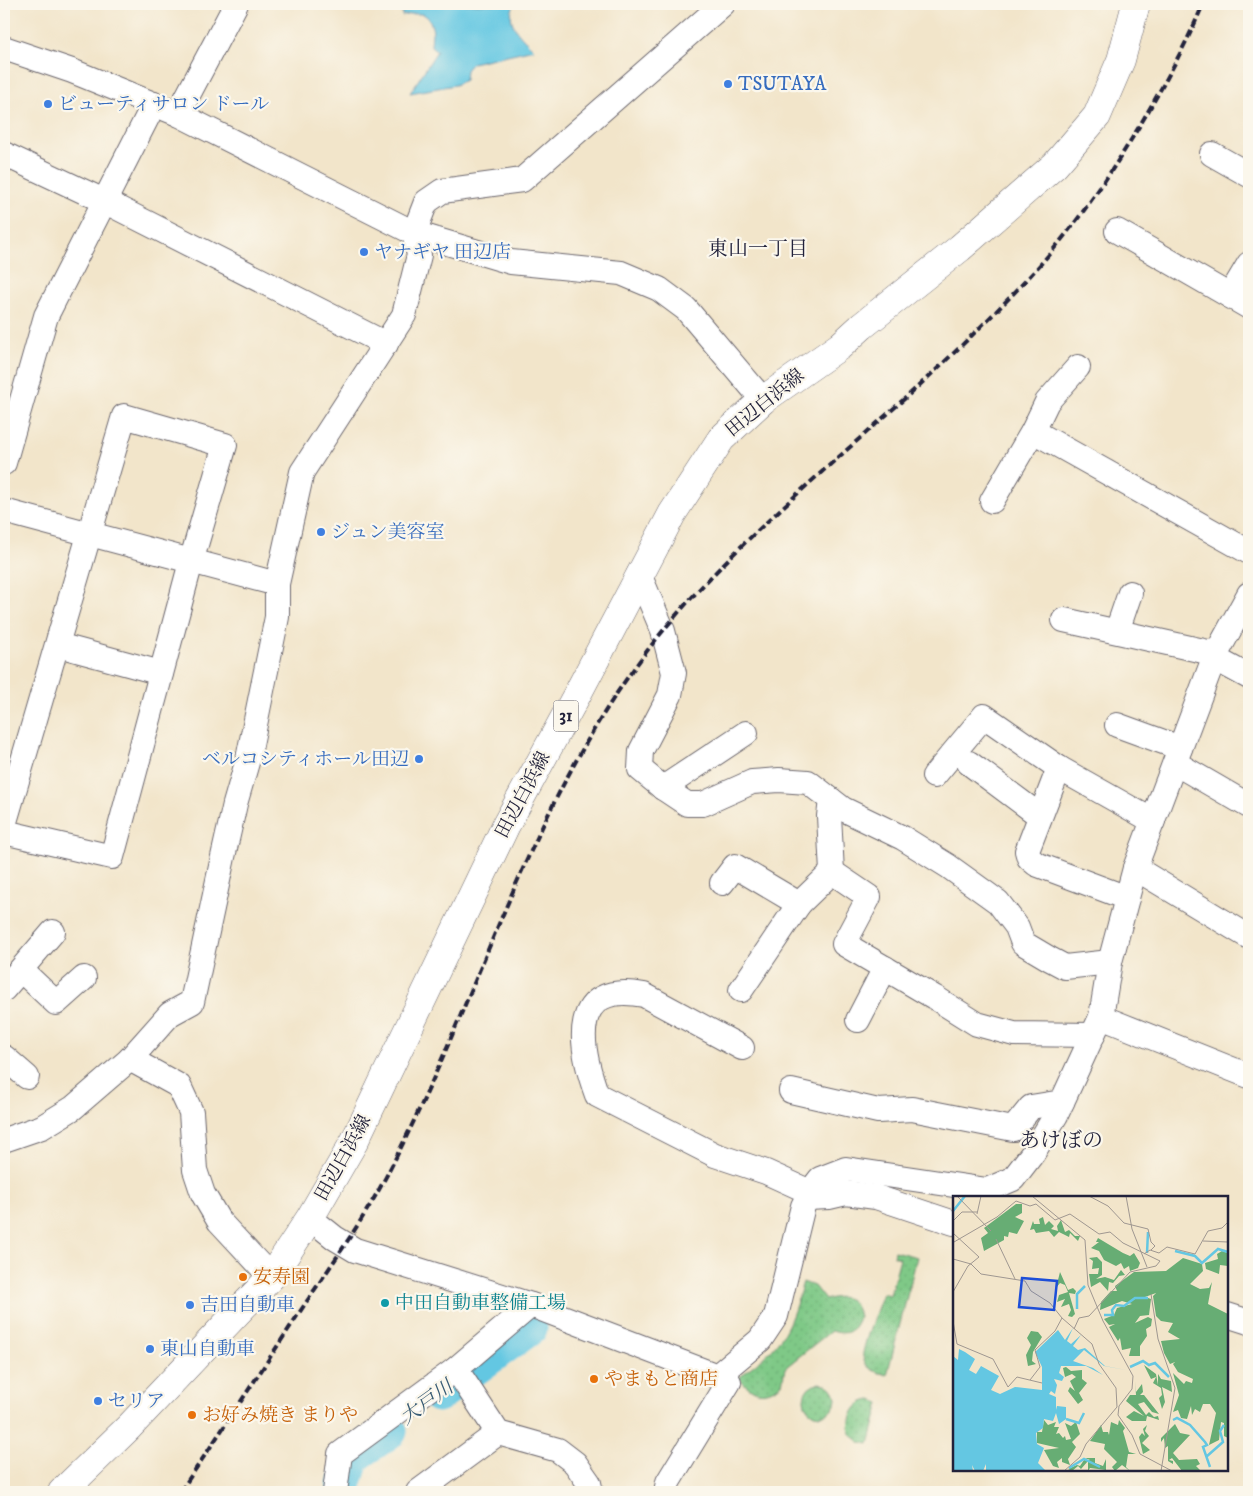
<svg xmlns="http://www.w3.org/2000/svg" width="1253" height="1496" font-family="'IM FELL DW Pica','Noto Serif JP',serif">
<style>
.grass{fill:url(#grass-dots);stroke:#507661}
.water{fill:#64c7e2;stroke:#43748e}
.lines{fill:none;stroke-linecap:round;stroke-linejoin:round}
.river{stroke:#64c7e2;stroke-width:35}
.minor-casing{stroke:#6b666d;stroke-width:26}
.major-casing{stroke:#6b666d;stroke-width:29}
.minor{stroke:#fff;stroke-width:24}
.major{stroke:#fff;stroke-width:28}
.rail{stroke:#22223b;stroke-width:4;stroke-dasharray:8 4;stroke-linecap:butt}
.shop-dot{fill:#3f7fe0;stroke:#fbf7ec;stroke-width:2}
.food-dot{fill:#e8710a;stroke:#fbf7ec;stroke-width:2}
.culture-dot{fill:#0f9aa8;stroke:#fbf7ec;stroke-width:2}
.labels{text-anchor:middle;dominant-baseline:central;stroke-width:4.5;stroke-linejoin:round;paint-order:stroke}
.shield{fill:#fbf7ec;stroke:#636270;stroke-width:1}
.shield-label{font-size:18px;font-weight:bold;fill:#22223b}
.shop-label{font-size:19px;fill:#366cbe;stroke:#fbf7ec;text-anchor:start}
.street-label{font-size:19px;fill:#22223b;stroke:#fbf7ec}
.food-label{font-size:19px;fill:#c56008;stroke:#fbf7ec;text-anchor:start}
.culture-label{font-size:19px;fill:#0d838f;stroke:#fbf7ec;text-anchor:start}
.neighbourhood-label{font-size:20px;fill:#22223b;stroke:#fbf7ec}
.water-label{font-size:20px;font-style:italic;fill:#395c75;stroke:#fbf7ec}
.quarter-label{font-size:21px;fill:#22223b;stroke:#fbf7ec}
.inset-river{fill:none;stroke:#64c7e2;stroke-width:2.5}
.inset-road{fill:none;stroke:#9f9791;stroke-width:1}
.view{fill:#1d4ed8;fill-opacity:0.15;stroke:#1d4ed8;stroke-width:2.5}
.inset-edge{fill:none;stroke:#22223b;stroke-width:2.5}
</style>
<defs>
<pattern id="grass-dots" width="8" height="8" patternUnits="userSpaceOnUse" patternTransform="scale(1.25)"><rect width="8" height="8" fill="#7fc987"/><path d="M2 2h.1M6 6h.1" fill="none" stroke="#6dac75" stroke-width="1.8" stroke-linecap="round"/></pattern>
</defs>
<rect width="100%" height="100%" fill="#fbf7ec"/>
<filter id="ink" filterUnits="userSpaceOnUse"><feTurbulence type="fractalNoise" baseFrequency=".02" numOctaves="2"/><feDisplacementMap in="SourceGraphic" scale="10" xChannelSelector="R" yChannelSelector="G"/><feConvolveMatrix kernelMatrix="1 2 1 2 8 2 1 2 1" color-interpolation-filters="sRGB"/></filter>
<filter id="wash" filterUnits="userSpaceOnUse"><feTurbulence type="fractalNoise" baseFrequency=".0096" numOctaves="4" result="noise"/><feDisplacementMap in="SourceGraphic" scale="20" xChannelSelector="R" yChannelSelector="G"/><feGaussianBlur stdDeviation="1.12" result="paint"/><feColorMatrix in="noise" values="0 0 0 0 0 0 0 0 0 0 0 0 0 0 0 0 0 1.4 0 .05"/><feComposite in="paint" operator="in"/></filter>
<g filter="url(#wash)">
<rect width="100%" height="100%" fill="#f2e5ca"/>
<!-- grass -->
<g class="grass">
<path d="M 894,1251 L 917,1257 L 887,1375 C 876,1372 866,1370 863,1357 C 861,1349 879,1305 883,1293 L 890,1295 L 900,1258 L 893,1256 Z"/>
<path d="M 803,1282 L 814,1286 L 825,1300 C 844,1294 856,1297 859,1318 C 852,1333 848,1335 831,1331 L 785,1368 L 782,1384 C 764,1398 753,1394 739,1378 C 748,1368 760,1362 769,1352 C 789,1333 795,1308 803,1282 Z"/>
<circle cx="820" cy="1399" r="16"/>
<path d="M 872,1400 L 880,1403 L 869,1444 L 860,1442 L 850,1434 C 847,1418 854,1401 872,1400 Z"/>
</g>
<!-- water -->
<path class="water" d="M 403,4 L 515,4 C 503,22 522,37 534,49 L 472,63 L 466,70 L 465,80 L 455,85 L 410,93 L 437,51 L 431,46 L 432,33 L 433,31 C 432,28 431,22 429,19 C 424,11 410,14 402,16 Z"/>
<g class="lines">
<!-- river -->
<g class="river">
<path d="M 438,1395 L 530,1328"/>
<path d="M 344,1492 L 344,1485 L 353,1457 L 390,1431"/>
</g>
</g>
</g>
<g filter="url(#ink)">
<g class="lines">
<defs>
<g id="minor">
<path d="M 4,48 L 72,71 L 178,114 L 414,233 L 511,262 L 621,273 L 659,289 L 686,309 L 763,400"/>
<path d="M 178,114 L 236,4"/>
<path d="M 4,154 L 104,201 L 386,344"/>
<path d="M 1212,154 L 1249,175"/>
<path d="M 1117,231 L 1230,296"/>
<path d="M 1249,264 L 1230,296 L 1249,307"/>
<path d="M 1033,431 L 1249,552"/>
<path d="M 4,463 L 46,316 L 154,104"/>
<path d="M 992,501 L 1033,431 L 1047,402 L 1078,367"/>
<path d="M 4,511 L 277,584"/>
<path d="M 639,574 L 663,631 L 674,673 L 670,695 L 641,751 L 640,769 L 663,788 L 687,804 L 703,804 L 752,782 L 779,780 L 808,782 L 843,809 L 903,838 L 948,866 L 998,902 L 1017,927 L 1023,943 L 1050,959 L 1065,967 L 1110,962"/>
<path d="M 1064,620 L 1217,654"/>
<path d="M 1117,631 L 1130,593"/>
<path d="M 58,645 L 161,673"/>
<path d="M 1214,658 L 1249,677"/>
<path d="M 1117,725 L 1180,748"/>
<path d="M 969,763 L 1040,816"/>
<path d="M 1175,763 L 1249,806"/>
<path d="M 1059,768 L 1027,851 L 1029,858 L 1036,864 L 1127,898"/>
<path d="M 934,776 L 984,716 L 1059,768 L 1153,821"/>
<path d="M 663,788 L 746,733"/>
<path d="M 4,825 L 124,416 L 225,445 L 191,562 L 112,857 L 4,832"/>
<path d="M 1135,868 L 1249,937"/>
<path d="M 832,872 L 869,897 L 844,944 L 934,997 L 977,1024 L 1014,1034 L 1093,1035"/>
<path d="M 722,883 L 735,866 L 799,904"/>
<path d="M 21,970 L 56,1003 L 84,978"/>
<path d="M 4,989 L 53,932"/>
<path d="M 741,990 L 799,904 L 832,872 L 829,816 L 831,800"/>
<path d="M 1101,1017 L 1249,1076"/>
<path d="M 858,1020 L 885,968"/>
<path d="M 742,1048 L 644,995 C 568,981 579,1046 597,1095 L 715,1155 L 766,1172 L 810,1192"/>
<path d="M 4,1057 L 27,1077"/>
<path d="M 130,1059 L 179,1086 L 191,1112 L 195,1170 L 203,1194 L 219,1221 L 271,1277"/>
<path d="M 791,1091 L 878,1111 L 912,1109 L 1013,1129 L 1031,1107 L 1062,1102"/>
<path d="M 4,1140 L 42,1127 L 73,1108 L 130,1059 L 170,1014 L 192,1002 L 223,857 L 235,804 L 248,759 L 277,617 L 277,584 L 302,472 L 404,315 L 419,255 L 414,233 L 426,202 L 442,191 L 522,180 L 723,4"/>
<path d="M 807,1198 L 829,1197 L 846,1193 L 876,1197 L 954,1223"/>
<path d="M 310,1218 L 335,1238 L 355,1250 L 531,1305 L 717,1376 L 760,1340 L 776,1316 L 803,1206 L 810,1192 L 820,1179 L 846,1169 L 987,1190 L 1013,1179 L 1033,1153 L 1056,1115 L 1101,1017 L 1110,962 L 1135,868 L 1214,658 L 1249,594"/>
<path d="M 1227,1315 L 1249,1322"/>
<path d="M 456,1369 L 498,1433 L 558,1450 L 575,1463 L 589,1483 L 591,1492"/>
<path d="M 335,1492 L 340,1454 L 456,1369 L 531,1305"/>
<path d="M 418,1492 L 498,1433"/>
<path d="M 666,1492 L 668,1482 L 729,1382"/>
</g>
<path id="major" d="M 62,1492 L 129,1427 L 271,1277 L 310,1218 L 354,1142 L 506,825 L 579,691 L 672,514 L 721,439 L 763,400 L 840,346 L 862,326 L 960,248 L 1055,165 L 1097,116 L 1121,60 L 1136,4"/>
</defs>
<!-- minor casing -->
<use href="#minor" class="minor-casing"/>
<!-- major casing -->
<use href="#major" class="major-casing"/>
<!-- minor -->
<use href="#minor" class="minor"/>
<!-- major -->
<use href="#major" class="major"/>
<!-- rail -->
<path class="rail" d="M 180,1492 C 223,1429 265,1365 307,1301 C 336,1258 366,1216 390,1169 C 476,1004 525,819 635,667 C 725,543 852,452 961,346 C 996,312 1031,277 1062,239 C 1102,189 1136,134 1167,78 C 1180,54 1193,29 1203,4"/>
</g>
</g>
<!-- markers -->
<g class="shop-dot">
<circle cx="728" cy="84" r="5"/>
<circle cx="48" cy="104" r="5"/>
<circle cx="364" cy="252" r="5"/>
<circle cx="321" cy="532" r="5"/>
<circle cx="419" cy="759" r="5"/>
<circle cx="190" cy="1305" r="5"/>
<circle cx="150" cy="1349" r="5"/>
<circle cx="98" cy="1401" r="5"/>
</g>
<g class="food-dot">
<circle cx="243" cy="1277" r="5"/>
<circle cx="594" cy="1379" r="5"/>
<circle cx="192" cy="1415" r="5"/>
</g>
<circle class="culture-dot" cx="385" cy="1303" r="5"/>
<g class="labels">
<!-- shield labels -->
<rect class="shield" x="553.5" y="700.5" width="25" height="31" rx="4"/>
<g class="shield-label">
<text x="566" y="716">31</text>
</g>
<!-- shop labels -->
<g class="shop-label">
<text x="738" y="84">TSUTAYA</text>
<text x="58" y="104">ビューティサロン ドール</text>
<text x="374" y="252">ヤナギヤ 田辺店</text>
<text x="331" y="532">ジュン美容室</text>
<text x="409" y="759" text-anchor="end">ベルコシティホール田辺</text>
<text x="200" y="1305">吉田自動車</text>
<text x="160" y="1349">東山自動車</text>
<text x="108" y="1401">セリア</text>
</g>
<!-- street labels -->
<g class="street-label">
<text transform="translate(765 403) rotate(-39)">田辺白浜線</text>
<text transform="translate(523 795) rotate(-62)">田辺白浜線</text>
<text transform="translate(343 1158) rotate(-61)">田辺白浜線</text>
</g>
<!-- food labels -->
<g class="food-label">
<text x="253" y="1277">安寿園</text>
<text x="604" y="1379">やまもと商店</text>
<text x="202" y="1415">お好み焼き まりや</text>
</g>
<!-- culture labels -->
<g class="culture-label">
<text x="395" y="1303">中田自動車整備工場</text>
</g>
<!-- neighbourhood labels -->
<g class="neighbourhood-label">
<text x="758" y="249">東山一丁目</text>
</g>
<!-- water labels -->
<g class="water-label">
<text transform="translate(427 1403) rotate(-36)">大戸川</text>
</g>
<!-- quarter labels -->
<g class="quarter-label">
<text x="1061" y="1141">あけぼの</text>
</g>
</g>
<!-- overview -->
<g transform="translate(953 1196)">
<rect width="275" height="275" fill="#f2e5ca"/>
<path d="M 63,8 L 69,8 L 69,17 L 62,21 L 71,25 L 64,38 L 56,36 L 55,41 L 51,40 L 51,44 L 31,55 L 28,42 L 35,37 L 31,32 ZM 90,21 L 92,29 L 96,25 L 101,30 L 98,33 L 105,35 L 104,30 L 108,24 L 112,36 L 116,34 L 122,40 L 127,40 L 125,45 L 117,37 L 116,41 L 106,36 L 101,41 L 96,35 L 83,37 L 81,33 L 77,34 L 80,25 L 81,28 L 87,28 L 86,23 ZM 145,42 L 170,57 L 177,60 L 181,57 L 187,67 L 185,72 L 177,75 L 176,70 L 171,73 L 168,67 L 163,70 L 151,64 L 146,55 L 138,52 L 146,46 L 143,46 ZM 269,55 L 275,57 L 275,70 L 267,69 L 266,78 L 253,73 L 252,67 L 265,63 L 264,58 ZM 144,61 L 149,66 L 149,79 L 143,83 L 152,81 L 161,84 L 168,74 L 172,79 L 166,80 L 160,87 L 156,86 L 155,95 L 147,86 L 138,91 L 136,78 L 145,78 L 146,72 L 139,73 L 140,65 L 136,62 ZM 230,62 L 249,68 L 250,75 L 237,88 L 247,93 L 256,92 L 259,86 L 255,108 L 275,118 L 275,242 L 271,240 L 271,227 L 268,226 L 266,244 L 256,249 L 263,217 L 257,208 L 250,208 L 247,216 L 242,213 L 239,219 L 238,210 L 234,223 L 228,222 L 225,214 L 220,216 L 226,199 L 220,177 L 231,188 L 233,185 L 239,187 L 240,183 L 225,176 L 220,168 L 222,166 L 217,168 L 211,157 L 208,145 L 227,143 L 215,136 L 220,127 L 208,125 L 203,120 L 200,100 L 203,97 L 192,101 L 198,103 L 196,119 L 187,120 L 182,127 L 195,121 L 199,123 L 198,130 L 193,133 L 194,140 L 187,150 L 187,160 L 176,160 L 178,152 L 169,154 L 167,142 L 165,145 L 156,131 L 162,128 L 156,129 L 151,123 L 161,119 L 164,112 L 179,108 L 169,105 L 147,114 L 148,106 L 158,95 L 164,95 L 162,90 L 181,76 L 213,75 ZM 107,76 L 115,94 L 120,92 L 123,95 L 122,98 L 116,97 L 122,118 L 119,121 L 115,120 L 118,114 L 116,108 L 108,111 L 112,103 L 104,106 L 106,99 L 115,96 L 112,89 L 107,87 L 103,92 ZM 78,135 L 85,136 L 89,141 L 80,156 L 79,165 L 83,168 L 75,170 L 73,159 L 78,149 L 74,142 ZM 191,169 L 203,178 L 205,189 L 205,178 L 208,183 L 218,185 L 219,196 L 209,191 L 212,206 L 209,213 L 206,202 L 209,199 L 208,192 L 200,187 L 203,181 L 198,183 ZM 113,171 L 118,175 L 129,174 L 129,183 L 134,187 L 126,197 L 130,204 L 125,208 L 115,195 L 117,191 L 122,195 L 117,185 L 123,181 L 119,178 L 112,181 L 110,172 ZM 182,185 L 183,196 L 189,188 L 190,196 L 187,199 L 191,199 L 206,218 L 199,216 L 191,206 L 185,208 L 193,219 L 196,216 L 201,221 L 205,220 L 206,224 L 194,220 L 193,225 L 179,225 L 173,221 L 181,215 L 191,220 L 173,205 L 177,199 L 183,199 ZM 91,224 L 95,229 L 103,226 L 101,231 L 106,231 L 103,238 L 106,237 L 110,242 L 112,240 L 113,244 L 118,243 L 112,227 L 118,230 L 123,226 L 127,238 L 119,246 L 123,251 L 115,263 L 117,269 L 109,266 L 109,262 L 104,266 L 106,272 L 100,270 L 91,254 L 106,252 L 84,247 L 84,236 L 89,236 ZM 166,224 L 172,232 L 170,235 L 176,256 L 183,258 L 175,258 L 173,271 L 177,275 L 169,269 L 162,275 L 159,271 L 164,266 L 151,253 L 152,248 L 137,245 L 148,229 L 150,236 L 155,236 L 156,239 L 158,226 L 165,229 ZM 222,228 L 227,237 L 237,239 L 220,257 L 226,264 L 244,263 L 247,268 L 243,270 L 248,275 L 229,275 L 219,262 L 216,264 L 220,265 L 220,268 L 215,265 L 215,250 L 212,252 L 211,242 L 208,246 L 208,242 ZM 194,229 L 192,235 L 196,240 L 189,247 L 197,254 L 190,258 L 186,241 L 189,237 L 192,240 L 190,233 ZM 132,253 L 132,262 L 142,262 L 142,267 L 150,270 L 153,263 L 153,274 L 137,272 L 135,275 L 135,265 L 128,273 L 125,270 L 119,275 L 115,273 L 124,269 L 127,270 L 131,264 L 137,264 L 132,262 Z" fill="#67ad74"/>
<path d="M 120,132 L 114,145 L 118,148 L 128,139 L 120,150 L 125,154 L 132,152 L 152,170 L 173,174 L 151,170 L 131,154 L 120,165 L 140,172 L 150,179 L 133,170 L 108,170 L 106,177 L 111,181 L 109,185 L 101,183 L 104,189 L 102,198 L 98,195 L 96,198 L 103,201 L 103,214 L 104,210 L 113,211 L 113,223 L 106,228 L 103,217 L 100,225 L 91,223 L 90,232 L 83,237 L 84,248 L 91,252 L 85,267 L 93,275 L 33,275 L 33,268 L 30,275 L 22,275 L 19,269 L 20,275 L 0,275 L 0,160 L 5,164 L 6,153 L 12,156 L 22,163 L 16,174 L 23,178 L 28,170 L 46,180 L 38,194 L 47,198 L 62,191 L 89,194 L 89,171 L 82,156 L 105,134 L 112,144 Z" fill="#64c7e2"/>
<path class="inset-river" d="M 0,15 L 12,0M 222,55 L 242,60 L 249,67 L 265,53 L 275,56M 194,57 L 195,36M 124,113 L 124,98 L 132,90M 151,119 L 160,119 L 159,114 L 163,109 L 171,110 L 182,102 L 195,102M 177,171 L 190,165 L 196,169 L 202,167 L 216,181M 113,223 L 126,227 L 131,217M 220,224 L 224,222 L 237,229 L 252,246 L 254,249 L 250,251 L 257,271M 253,261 L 270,246 L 267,235 L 271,229M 116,272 L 131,263 L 147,271"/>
<path class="inset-road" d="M 4,0 L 38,35M 79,0 L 132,44 L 135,89 L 150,125 L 180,180 L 179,193 L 166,210 L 165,219 L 179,239 L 187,258 L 219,275M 136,0 L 155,10 L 171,27 L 195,33 L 198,46 L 202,50 L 198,54M 173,0 L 179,33 L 194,71M 24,18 L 28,0M 0,25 L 9,16 L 24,16M 0,37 L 26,61 L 15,70 L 0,96M 43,43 L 62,83M 250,45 L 275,46M 1,46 L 44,21 L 63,5 L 77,10 L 83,8 L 102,24 L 117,18 L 146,38 L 157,36 L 170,47 L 207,65 L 203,70 L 177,76 L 136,120 L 126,122 L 121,133M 191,58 L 197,54 L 206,57 L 214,51 L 242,58 L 255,35 L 269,32 L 275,26M 0,63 L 18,68M 18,68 L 28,78 L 72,85 L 78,95 L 97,107 L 109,122 L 139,148 L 146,168 L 163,192 L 164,211 L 133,248 L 127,261 L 111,275M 198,98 L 205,143 L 222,192 L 208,275M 0,125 L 4,148 L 40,163 L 55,191 L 64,181 L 89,187M 77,184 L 87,171 L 82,154 L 102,135 L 109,122"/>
<path class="view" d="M 69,82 L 104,85 L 101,114 L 66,111 Z"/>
<rect width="275" height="275" class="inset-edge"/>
</g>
<!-- margin -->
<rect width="1253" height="1496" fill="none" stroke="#fbf7ec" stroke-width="20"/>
</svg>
